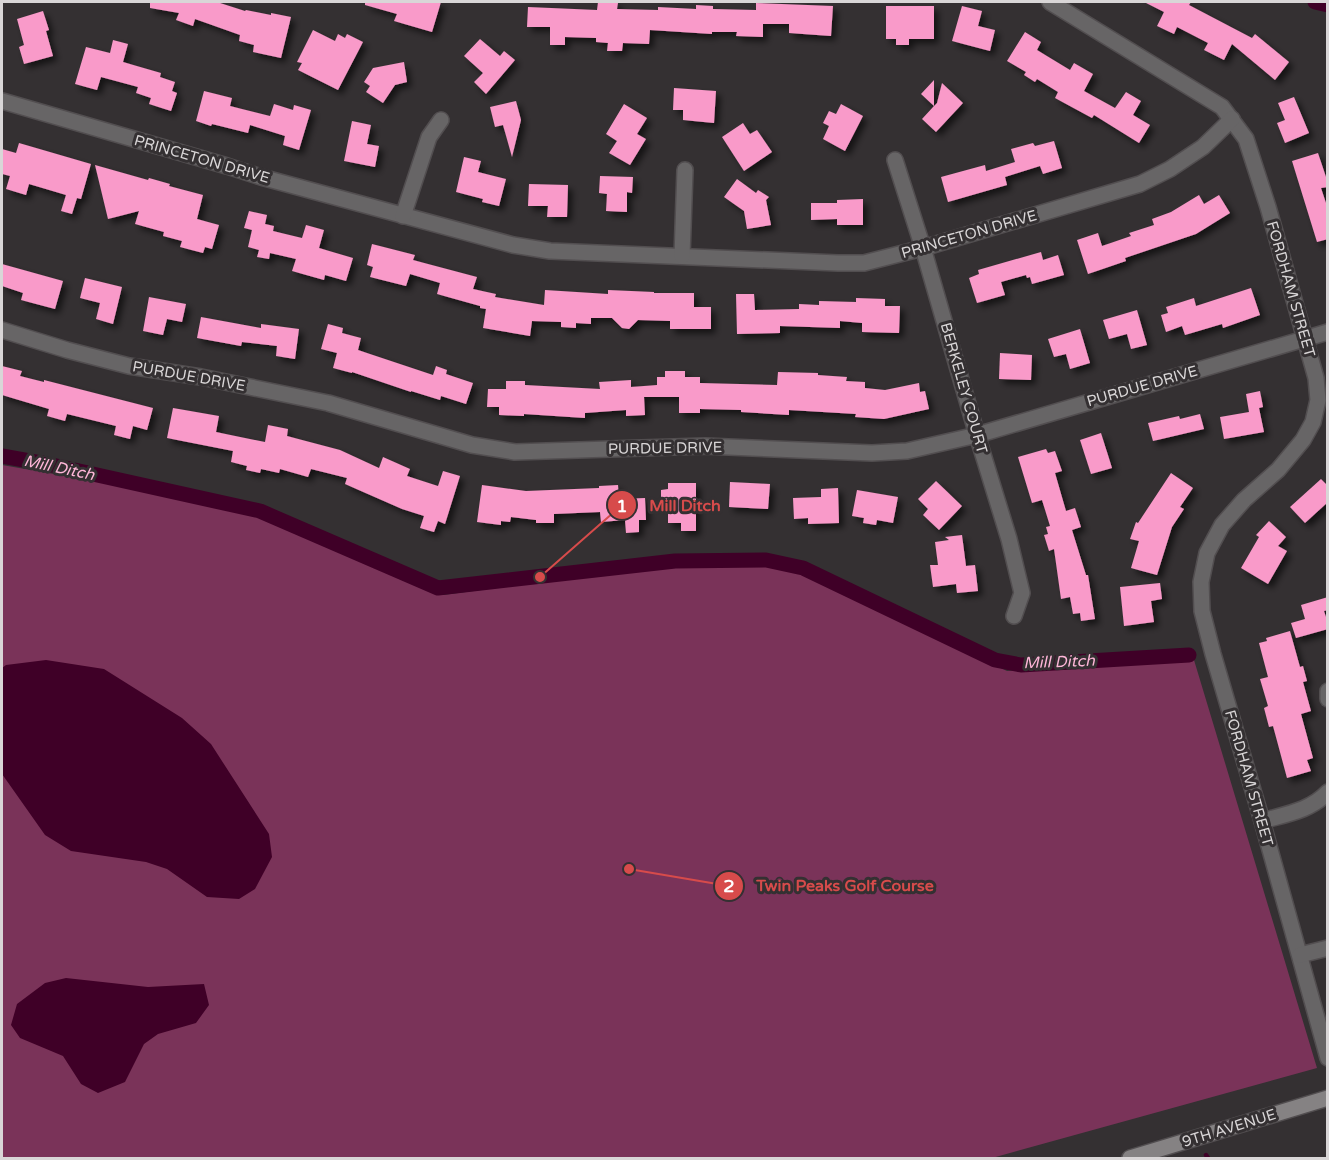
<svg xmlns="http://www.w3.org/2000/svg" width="1329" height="1160" font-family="'Varela Round',sans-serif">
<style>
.green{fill:#7a3359}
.water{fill:#3f0027}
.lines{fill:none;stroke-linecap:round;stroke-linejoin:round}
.stream{stroke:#3f0027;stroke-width:4.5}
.canal{stroke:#3f0027;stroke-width:15}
.building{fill:#f99ac9;filter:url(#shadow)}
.minor-casing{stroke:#524e50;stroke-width:18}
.secondary-casing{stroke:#524e50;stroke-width:18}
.minor{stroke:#676566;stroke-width:15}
.secondary{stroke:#858283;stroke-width:15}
.labels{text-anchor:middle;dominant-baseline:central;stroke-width:6;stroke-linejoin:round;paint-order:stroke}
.street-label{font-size:15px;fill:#d9d6d7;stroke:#343032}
.water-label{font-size:16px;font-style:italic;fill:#feb6d8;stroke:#343032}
.leader{fill:none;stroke:#d74b4b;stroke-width:2}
.callout-dot{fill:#d74b4b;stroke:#343032;stroke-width:2}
.mark-label{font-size:18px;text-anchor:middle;font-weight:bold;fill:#fff}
.callout-label{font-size:16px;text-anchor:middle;font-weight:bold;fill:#d74b4b;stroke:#343032;stroke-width:6;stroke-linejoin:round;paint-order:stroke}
</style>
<defs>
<filter id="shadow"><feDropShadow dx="4.5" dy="4.5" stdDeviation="3" flood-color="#0009"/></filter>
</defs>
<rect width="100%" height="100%" fill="#343032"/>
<!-- green -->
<path class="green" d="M 2,465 L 164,493 L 274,521 L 443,595 L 679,564 L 765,565 L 796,571 L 1007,671 L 1194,660 L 1317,1068 L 992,1158 L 2,1158 Z"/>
<!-- water -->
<g class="water">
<path d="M 46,660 L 104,669 L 182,718 L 211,744 L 269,834 L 272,857 L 255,889 L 239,899 L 207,897 L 167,869 L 146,862 L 71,851 L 45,835 L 2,774 L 2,668 L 6,665 Z"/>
<path d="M 66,978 L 148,987 L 204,984 L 209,1005 L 196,1023 L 158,1034 L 144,1044 L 125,1082 L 98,1093 L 81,1084 L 63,1056 L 20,1038 L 11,1025 L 17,1004 L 45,983 Z"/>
</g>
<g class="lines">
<!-- stream -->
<path class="stream" d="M 1206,1155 L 1208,1158"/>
<!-- canal -->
<g class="canal">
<path d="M 1315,2 L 1328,5"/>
<path d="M 2,456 L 52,465 L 260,511 L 438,588 L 675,561 L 766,560 L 803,568 L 995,660 L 1021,665 L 1189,655"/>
</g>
</g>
<!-- building -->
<g class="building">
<path d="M 150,2 L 217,2 L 245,11 L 246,10 L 271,15 L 271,13 L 291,17 L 281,58 L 253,52 L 254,45 L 239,41 L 240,35 L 195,19 L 193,26 L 176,20 L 179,13 L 150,8 Z"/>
<path d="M 365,2 L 441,2 L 432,32 L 394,21 L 397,14 L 365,5 Z"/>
<path d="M 598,2 L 618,3 L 617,9 L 658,10 L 658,7 L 696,9 L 696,5 L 713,6 L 713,9 L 756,10 L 756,3 L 833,6 L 831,36 L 789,33 L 789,24 L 763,24 L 763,37 L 736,36 L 737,32 L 712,32 L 712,34 L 650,30 L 649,44 L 623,43 L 622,51 L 607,51 L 608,43 L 596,42 L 596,38 L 565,37 L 565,45 L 550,45 L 550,27 L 527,27 L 528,7 L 597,10 Z"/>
<path d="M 1144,2 L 1191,2 L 1189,5 L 1252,38 L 1255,34 L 1289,62 L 1275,80 L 1232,44 L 1224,60 L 1204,50 L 1208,43 L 1177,27 L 1174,34 L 1157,26 L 1164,12 Z"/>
<path d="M 886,6 L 934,6 L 934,39 L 909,39 L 909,45 L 896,45 L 896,39 L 886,39 Z"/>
<path d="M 962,6 L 982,11 L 978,26 L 995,30 L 990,51 L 952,41 Z"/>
<path d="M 43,11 L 49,30 L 46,31 L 53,56 L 24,64 L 19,47 L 24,45 L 17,19 Z"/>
<path d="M 313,30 L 335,41 L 338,34 L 345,38 L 347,34 L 363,42 L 338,90 L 298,70 L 302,63 L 297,62 Z"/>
<path d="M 1025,32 L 1041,42 L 1037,50 L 1070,70 L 1074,63 L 1093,74 L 1084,91 L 1115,108 L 1126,92 L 1141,101 L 1133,115 L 1150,125 L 1139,143 L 1094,115 L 1092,118 L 1055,98 L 1058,92 L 1037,79 L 1035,82 L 1024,75 L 1026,72 L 1007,61 Z"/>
<path d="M 480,39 L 500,56 L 504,51 L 515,60 L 486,94 L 474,82 L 483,73 L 464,56 Z"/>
<path d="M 113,40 L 128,44 L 123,62 L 161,73 L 160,77 L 175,82 L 172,91 L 177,93 L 171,111 L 149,104 L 151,98 L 136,93 L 138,87 L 101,77 L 97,90 L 75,84 L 86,47 L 110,53 Z"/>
<path d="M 404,62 L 407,82 L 395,85 L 383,103 L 366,92 L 370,86 L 364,82 L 373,68 Z"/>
<path d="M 934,80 L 934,106 L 937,103 L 942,83 L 963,103 L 936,132 L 922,119 L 934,106 L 921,94 Z"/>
<path d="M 674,88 L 716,91 L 714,123 L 683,120 L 683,110 L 673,110 Z"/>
<path d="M 204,91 L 232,98 L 230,106 L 270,116 L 274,104 L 293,110 L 294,105 L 311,110 L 299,150 L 283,145 L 285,136 L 250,125 L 248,133 L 212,124 L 211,126 L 196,121 Z"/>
<path d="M 1294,97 L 1309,133 L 1285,143 L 1277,123 L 1285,120 L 1278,103 Z"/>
<path d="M 516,101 L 521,120 L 512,157 L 503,125 L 495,127 L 490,107 Z"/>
<path d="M 624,104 L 647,118 L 637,134 L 646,139 L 630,165 L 609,153 L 617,141 L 606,134 Z"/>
<path d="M 841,104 L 863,116 L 845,151 L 823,139 L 829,126 L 823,123 L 829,111 L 836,114 Z"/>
<path d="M 352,121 L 371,125 L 367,144 L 379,146 L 375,167 L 344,161 Z"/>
<path d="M 743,123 L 750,134 L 757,130 L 772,152 L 744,171 L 722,137 Z"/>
<path d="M 1054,141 L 1062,168 L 1043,174 L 1040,166 L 1005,177 L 1007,185 L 948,202 L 941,177 L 985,165 L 986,171 L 1015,162 L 1011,149 L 1033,143 L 1035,146 Z"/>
<path d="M 19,143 L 91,164 L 81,199 L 77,198 L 72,214 L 61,211 L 66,195 L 29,184 L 26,195 L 6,189 L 10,176 L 2,174 L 2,149 L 16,153 Z"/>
<path d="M 1318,153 L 1328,183 L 1328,187 L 1321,188 L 1328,209 L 1328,239 L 1317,242 L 1292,161 Z"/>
<path d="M 464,157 L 481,161 L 478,172 L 506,179 L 499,206 L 482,202 L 483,199 L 456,192 Z"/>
<path d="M 95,165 L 148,180 L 149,178 L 170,184 L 169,186 L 203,195 L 197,219 L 219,225 L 212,249 L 205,247 L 203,253 L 180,247 L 182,241 L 163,236 L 164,232 L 135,224 L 139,211 L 108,219 Z"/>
<path d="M 600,176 L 633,177 L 632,193 L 627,192 L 627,212 L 606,211 L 607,194 L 599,193 Z"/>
<path d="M 737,179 L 756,193 L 758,190 L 769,197 L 766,200 L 771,225 L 747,229 L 744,211 L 724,197 Z"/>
<path d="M 529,184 L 568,185 L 567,217 L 547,217 L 548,206 L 528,206 Z"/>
<path d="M 1199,195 L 1204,204 L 1219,195 L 1230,213 L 1196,234 L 1125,258 L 1126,261 L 1088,274 L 1077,240 L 1098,233 L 1102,246 L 1131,236 L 1129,233 L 1154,225 L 1152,219 L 1171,212 Z"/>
<path d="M 863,199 L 863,225 L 837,225 L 837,219 L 811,220 L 811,203 L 837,203 L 837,200 Z"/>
<path d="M 249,211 L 267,215 L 265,224 L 274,226 L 273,231 L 302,238 L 306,225 L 324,230 L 319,248 L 353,258 L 346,281 L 325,275 L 324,280 L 292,271 L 296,259 L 270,253 L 269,259 L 257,257 L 259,250 L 248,247 L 252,230 L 244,228 Z"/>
<path d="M 372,244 L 415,255 L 413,260 L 477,277 L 473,289 L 496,294 L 495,297 L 544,305 L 545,290 L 608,294 L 608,290 L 654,292 L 654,293 L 694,293 L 694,307 L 711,307 L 711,329 L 670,329 L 670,321 L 638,320 L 629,329 L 622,328 L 612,318 L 591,318 L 591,324 L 576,323 L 576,328 L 561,327 L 561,322 L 532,321 L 530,336 L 483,328 L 486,309 L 480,308 L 480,306 L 437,294 L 440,283 L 410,274 L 406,286 L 370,277 L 373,267 L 367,265 Z"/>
<path d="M 1041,252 L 1043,260 L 1058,255 L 1064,275 L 1032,284 L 1030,277 L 1027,278 L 1026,275 L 1001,282 L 1005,295 L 977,303 L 969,278 L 979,274 L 978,270 Z"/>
<path d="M 2,264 L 63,281 L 55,309 L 21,300 L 23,293 L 2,286 Z"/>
<path d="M 85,278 L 122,287 L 113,324 L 96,319 L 100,303 L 80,298 Z"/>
<path d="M 1251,288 L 1260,315 L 1223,328 L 1222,324 L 1185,335 L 1182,326 L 1166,332 L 1161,315 L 1168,313 L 1166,307 L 1194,298 L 1196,306 Z"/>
<path d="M 736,294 L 754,294 L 755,310 L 799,309 L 799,304 L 819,305 L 819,301 L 856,302 L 856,298 L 885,299 L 885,306 L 900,306 L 899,333 L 862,332 L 862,323 L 840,321 L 840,328 L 780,326 L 780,333 L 737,334 Z"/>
<path d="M 149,297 L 186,304 L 182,322 L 167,319 L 163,335 L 143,331 Z"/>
<path d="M 1137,310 L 1147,345 L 1131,349 L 1127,334 L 1109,339 L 1103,320 Z"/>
<path d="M 201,317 L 261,328 L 261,324 L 299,329 L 295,359 L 276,356 L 277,346 L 242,342 L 241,346 L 197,338 Z"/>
<path d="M 328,324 L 343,328 L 342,333 L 361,338 L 358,350 L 433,375 L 436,366 L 447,370 L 446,374 L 473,383 L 466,404 L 441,396 L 440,400 L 411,391 L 411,392 L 352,372 L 352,373 L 333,368 L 337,353 L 321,349 Z"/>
<path d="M 1080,329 L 1090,363 L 1070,369 L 1066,354 L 1054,357 L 1048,339 Z"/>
<path d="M 1000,353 L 1032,355 L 1031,380 L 999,379 Z"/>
<path d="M 2,366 L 22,371 L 20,376 L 44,382 L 44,380 L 153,408 L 147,430 L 133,426 L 130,439 L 114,435 L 116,426 L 67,414 L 65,421 L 47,416 L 49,409 L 2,395 Z"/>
<path d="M 665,371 L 685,371 L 685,377 L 700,377 L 700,383 L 777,385 L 778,372 L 818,373 L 818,375 L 847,377 L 846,381 L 865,382 L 865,388 L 885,390 L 919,383 L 920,392 L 925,391 L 929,409 L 884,419 L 855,417 L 856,414 L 789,410 L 789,415 L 741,412 L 741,410 L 700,409 L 700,413 L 679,413 L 679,397 L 644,397 L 645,415 L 626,416 L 626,410 L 585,413 L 585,418 L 524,414 L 524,416 L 499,415 L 499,407 L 487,407 L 488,389 L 506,389 L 506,381 L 525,381 L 525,385 L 600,389 L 599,382 L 631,380 L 631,387 L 657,385 L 657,377 L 665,377 Z"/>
<path d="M 1260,391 L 1263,407 L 1259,408 L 1264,432 L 1224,439 L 1220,417 L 1249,412 L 1246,394 Z"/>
<path d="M 173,408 L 219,416 L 216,432 L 265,442 L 268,425 L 288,429 L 287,436 L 340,450 L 379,468 L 383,457 L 410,469 L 407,476 L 438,486 L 443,471 L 460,476 L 445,524 L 438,521 L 434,532 L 420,528 L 424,516 L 402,509 L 345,484 L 347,478 L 311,469 L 308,477 L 280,469 L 279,473 L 261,469 L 260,473 L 246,470 L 247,466 L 231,462 L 233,451 L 167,438 Z"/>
<path d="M 1200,414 L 1204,429 L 1153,441 L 1148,423 L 1179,416 L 1180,419 Z"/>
<path d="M 1101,433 L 1112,468 L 1091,474 L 1080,440 Z"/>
<path d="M 1046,449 L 1048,453 L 1055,451 L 1062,471 L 1055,473 L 1066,511 L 1075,508 L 1081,527 L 1072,530 L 1086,575 L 1088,575 L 1095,619 L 1081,621 L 1080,613 L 1073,614 L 1070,597 L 1061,599 L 1054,549 L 1049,551 L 1044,535 L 1048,534 L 1046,527 L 1050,526 L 1042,500 L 1032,503 L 1018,457 Z"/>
<path d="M 1171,473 L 1193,488 L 1180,507 L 1184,509 L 1172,527 L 1157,575 L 1131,568 L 1139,541 L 1130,539 L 1136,522 L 1138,523 Z"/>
<path d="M 1321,479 L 1328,486 L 1328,502 L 1305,523 L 1290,507 Z"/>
<path d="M 936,481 L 962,506 L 939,530 L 923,515 L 928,509 L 918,499 Z"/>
<path d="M 730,482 L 770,484 L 768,509 L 729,507 Z"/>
<path d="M 668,483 L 696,483 L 696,531 L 681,531 L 681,523 L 668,523 L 668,502 L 661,502 L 661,490 L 668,489 Z"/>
<path d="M 482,485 L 526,491 L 599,488 L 599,486 L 618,485 L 619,499 L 645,498 L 646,520 L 639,520 L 639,532 L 626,533 L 625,520 L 601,522 L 600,512 L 554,514 L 554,523 L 536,523 L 536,520 L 511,517 L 510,522 L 501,521 L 501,525 L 477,522 Z"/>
<path d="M 838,488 L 839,523 L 808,524 L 808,518 L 794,519 L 793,498 L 821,497 L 821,489 Z"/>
<path d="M 857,490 L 898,497 L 893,523 L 877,520 L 876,525 L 863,523 L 864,518 L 852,516 Z"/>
<path d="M 1269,521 L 1286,537 L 1278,546 L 1287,551 L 1268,584 L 1241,568 L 1259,537 L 1256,535 Z"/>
<path d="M 962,535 L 966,566 L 975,565 L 978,591 L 957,593 L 956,584 L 933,587 L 930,565 L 938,565 L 935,542 L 949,540 L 945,537 Z"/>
<path d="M 1160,583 L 1162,599 L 1151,601 L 1154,622 L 1124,626 L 1120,587 Z"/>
<path d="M 1328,597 L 1328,610 L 1324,611 L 1328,623 L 1328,629 L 1296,638 L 1291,623 L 1305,619 L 1301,605 Z"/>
<path d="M 1290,631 L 1300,667 L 1303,666 L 1307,681 L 1303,682 L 1311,711 L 1301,714 L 1313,758 L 1307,760 L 1311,771 L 1287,778 L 1273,726 L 1269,727 L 1264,708 L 1268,706 L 1260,679 L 1268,677 L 1259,643 L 1267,641 L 1266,638 Z"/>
</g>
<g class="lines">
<defs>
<g id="minor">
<path d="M 1050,2 L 1222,107 L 1246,139 L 1268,207 L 1316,378 L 1318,400 L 1313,422 L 1303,440 L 1278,470 L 1244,500 L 1222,525 L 1207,553 L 1201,582 L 1202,611 L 1213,654 L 1262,821 L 1328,1058"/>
<path d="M 2,101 L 227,166 L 261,177 L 513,245 L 550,251 L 838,263 L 864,263 L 923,248 L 1140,184 L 1170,169 L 1203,147 L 1232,119"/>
<path d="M 895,160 L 923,248 L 977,435 L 1009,539 L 1022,593 L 1014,616"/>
<path d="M 403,216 L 429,137 L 441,120"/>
<path d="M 682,256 L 685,170"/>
<path d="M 2,330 L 67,350 L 129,366 L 201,377 L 328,403 L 472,445 L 515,452 L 705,446 L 872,453 L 907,451 L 977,435 L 1328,332"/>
<path d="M 1328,691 L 1328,699"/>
<path d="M 1262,821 C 1286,814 1310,811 1328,792"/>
<path d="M 1300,955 L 1328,948"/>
</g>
<path id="secondary" d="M 1130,1158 L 1328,1098"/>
</defs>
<!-- minor casing -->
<use href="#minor" class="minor-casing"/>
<!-- secondary casing -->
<use href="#secondary" class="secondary-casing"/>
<!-- minor -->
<use href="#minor" class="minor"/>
<!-- secondary -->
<use href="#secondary" class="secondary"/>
</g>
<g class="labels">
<!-- street labels -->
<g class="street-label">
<text transform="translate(202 159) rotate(16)">PRINCETON DRIVE</text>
<text transform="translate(969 234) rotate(-16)">PRINCETON DRIVE</text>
<text transform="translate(1291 289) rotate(74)">FORDHAM STREET</text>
<text transform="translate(189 376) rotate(10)">PURDUE DRIVE</text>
<text transform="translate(1142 386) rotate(-16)">PURDUE DRIVE</text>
<text transform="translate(964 388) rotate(74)">BERKELEY COURT</text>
<text transform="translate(665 448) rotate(-1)">PURDUE DRIVE</text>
<text transform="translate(1249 778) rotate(74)">FORDHAM STREET</text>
<text transform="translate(1229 1128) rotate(-17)">9TH AVENUE</text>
</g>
<!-- water labels -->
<g class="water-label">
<text transform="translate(59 468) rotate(12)">Mill Ditch</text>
<text transform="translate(1059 662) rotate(-2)">Mill Ditch</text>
</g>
</g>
<!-- callouts -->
<path class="leader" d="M540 577L622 505M629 869L729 886"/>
<g class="callout-dot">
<circle cx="540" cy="577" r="6"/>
<circle cx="629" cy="869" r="6"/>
<circle cx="622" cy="505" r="15"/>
<circle cx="729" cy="886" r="15"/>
</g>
<g class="mark-label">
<text x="622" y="512">1</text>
<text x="729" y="892">2</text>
</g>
<g class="callout-label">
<text x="685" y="511">Mill Ditch</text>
<text x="845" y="891">Twin Peaks Golf Course</text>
</g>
<!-- border -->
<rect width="1329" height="1160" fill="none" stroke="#d9d6d7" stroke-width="6"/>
</svg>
